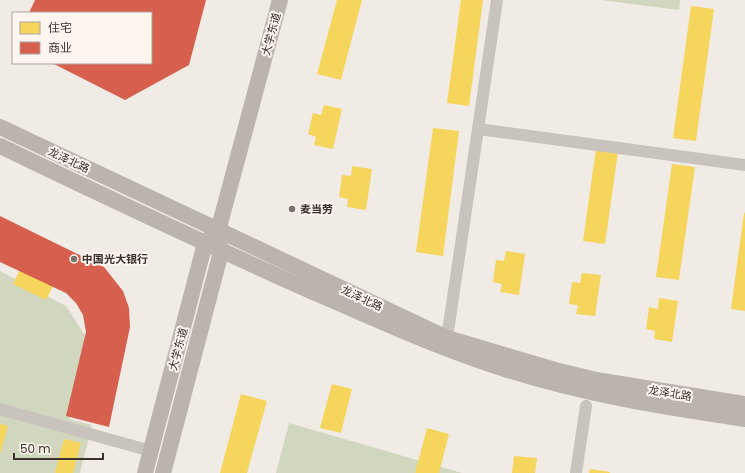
<svg xmlns="http://www.w3.org/2000/svg" width="745" height="473" font-family="Poppins,'Noto Sans SC',sans-serif">
<style>
.green{fill:#d1d6bf}
.homes{fill:#f6d55c}
.shops{fill:#d6604d}
.lines{fill:none;stroke-linecap:round;stroke-linejoin:round}
.street{stroke:#c9c3be;stroke-width:12}
.secondary{stroke:#bab3ae;stroke-width:16}
.poi-dot{fill:#7a716c;stroke:#fbf5ee;stroke-width:1.5}
.labels{text-anchor:middle;dominant-baseline:central;stroke-width:4;stroke-linejoin:round;paint-order:stroke}
.street-label{font-size:11px;fill:#3b302b;stroke:#fbf5ee}
.poi-label{font-size:11px;font-weight:bold;fill:#3b302b;stroke:#fbf5ee;text-anchor:start}
</style>
<rect width="100%" height="100%" fill="#f0ebe5"/>
<!-- green -->
<g class="green">
<path d="M 601,0 L 680,0 L 679,10 Z"/>
<path d="M 0,271 L 66,306 L 88,340 L 69,419 L 92,425 L 80,473 L 0,473 Z"/>
<path d="M 289,423 L 462,473 L 276,473 Z"/>
</g>
<!-- homes -->
<g class="homes">
<path d="M 87,0 L 119,0 L 115,13 L 98,13 L 100,6 L 86,2 Z"/>
<path d="M 337,0 L 362,0 L 341,80 L 317,74 Z"/>
<path d="M 461,0 L 483,0 L 469,106 L 447,103 Z"/>
<path d="M 691,6 L 714,9 L 696,141 L 673,138 Z"/>
<path d="M 80,63 L 109,63 L 104,81 L 77,73 Z"/>
<path d="M 324,105 L 342,109 L 333,149 L 314,145 L 316,137 L 308,134 L 313,113 L 321,115 Z"/>
<path d="M 433,128 L 459,131 L 443,256 L 416,252 Z"/>
<path d="M 596,149 L 618,152 L 605,244 L 583,241 Z"/>
<path d="M 672,164 L 695,167 L 679,280 L 656,277 Z"/>
<path d="M 352,166 L 372,169 L 366,210 L 347,207 L 348,199 L 339,197 L 342,175 L 351,176 Z"/>
<path d="M 744,213 L 745,213 L 745,311 L 731,309 Z"/>
<path d="M 39,241 L 43,243 L 44,242 L 66,252 L 55,274 L 58,276 L 46,300 L 13,284 L 26,257 L 30,259 Z"/>
<path d="M 506,251 L 525,254 L 519,295 L 500,292 L 502,284 L 493,282 L 496,260 L 504,261 Z"/>
<path d="M 582,273 L 601,275 L 595,316 L 576,314 L 578,305 L 569,304 L 572,282 L 580,283 Z"/>
<path d="M 659,298 L 678,301 L 672,342 L 654,339 L 655,331 L 646,329 L 649,307 L 658,309 Z"/>
<path d="M 89,335 L 119,342 L 101,423 L 71,416 Z"/>
<path d="M 332,384 L 352,389 L 341,433 L 320,428 Z"/>
<path d="M 241,394 L 267,401 L 247,473 L 220,473 Z"/>
<path d="M 0,424 L 8,426 L 0,454 Z"/>
<path d="M 427,428 L 449,434 L 439,473 L 415,473 Z"/>
<path d="M 64,439 L 81,443 L 73,473 L 55,473 Z"/>
<path d="M 514,456 L 537,458 L 535,473 L 512,473 Z"/>
<path d="M 590,469 L 610,472 L 610,473 L 589,473 Z"/>
</g>
<!-- shops -->
<g class="shops">
<path d="M 35,0 L 206,0 L 189,65 L 125,100 L 52,63 L 151,63 L 151,13 L 29,13 Z"/>
<path d="M 0,216 L 104,267 L 123,291 L 129,308 L 130,327 L 109,427 L 66,416 L 86,332 L 83,315 L 76,303 L 66,293 L 0,262 Z"/>
</g>
<g class="lines">
<!-- street -->
<g class="street">
<path d="M 478,129 L 497,0"/>
<path d="M 447,338 L 478,129 L 745,165"/>
<path d="M 0,409 L 151,451"/>
<path d="M 576,473 L 586,406"/>
</g>
<!-- secondary -->
<g class="secondary">
<path d="M 0,127 L 447,338 L 555,370 L 596,380 L 745,404"/>
<path d="M 0,146 C 109,198 217,250 327,298 C 385,323 442,349 502,368 C 581,394 663,407 745,419"/>
<path d="M 145,473 L 205,243 L 211,237"/>
<path d="M 163,473 L 221,252 L 218,231 L 280,0"/>
</g>
</g>
<!-- markers -->
<g class="poi-dot">
<circle cx="292" cy="209" r="4"/>
<circle cx="74" cy="259" r="4"/>
</g>
<g class="labels">
<!-- street labels -->
<g class="street-label">
<text transform="translate(271 34) rotate(-75)">大学东道</text>
<text transform="translate(69 160) rotate(25)">龙泽北路</text>
<text transform="translate(362 298) rotate(25)">龙泽北路</text>
<text transform="translate(178 349) rotate(-75)">大学东道</text>
<text transform="translate(670 393) rotate(9)">龙泽北路</text>
</g>
<!-- poi labels -->
<g class="poi-label">
<text x="300" y="209">麦当劳</text>
<text x="82" y="259">中国光大银行</text>
</g>
</g>
<!-- legend -->
<rect x="12" y="12" width="140" height="52" fill="#fbf5ee" stroke="#aea6a0"/>
<rect x="20" y="22" width="20" height="12" fill="#f6d55c" stroke="#aea6a0"/>
<text x="48" y="32" font-size="12" fill="#3b302b">住宅</text>
<rect x="20" y="42" width="20" height="12" fill="#d6604d" stroke="#aea6a0"/>
<text x="48" y="52" font-size="12" fill="#3b302b">商业</text>
<!-- scale -->
<path d="M14 453v6h89v-6" fill="none" stroke="#3b302b" stroke-width="2"/>
<text x="20" y="453" font-size="12" fill="#3b302b" stroke="#fbf5ee" stroke-width="3" paint-order="stroke">50 m</text>
</svg>
